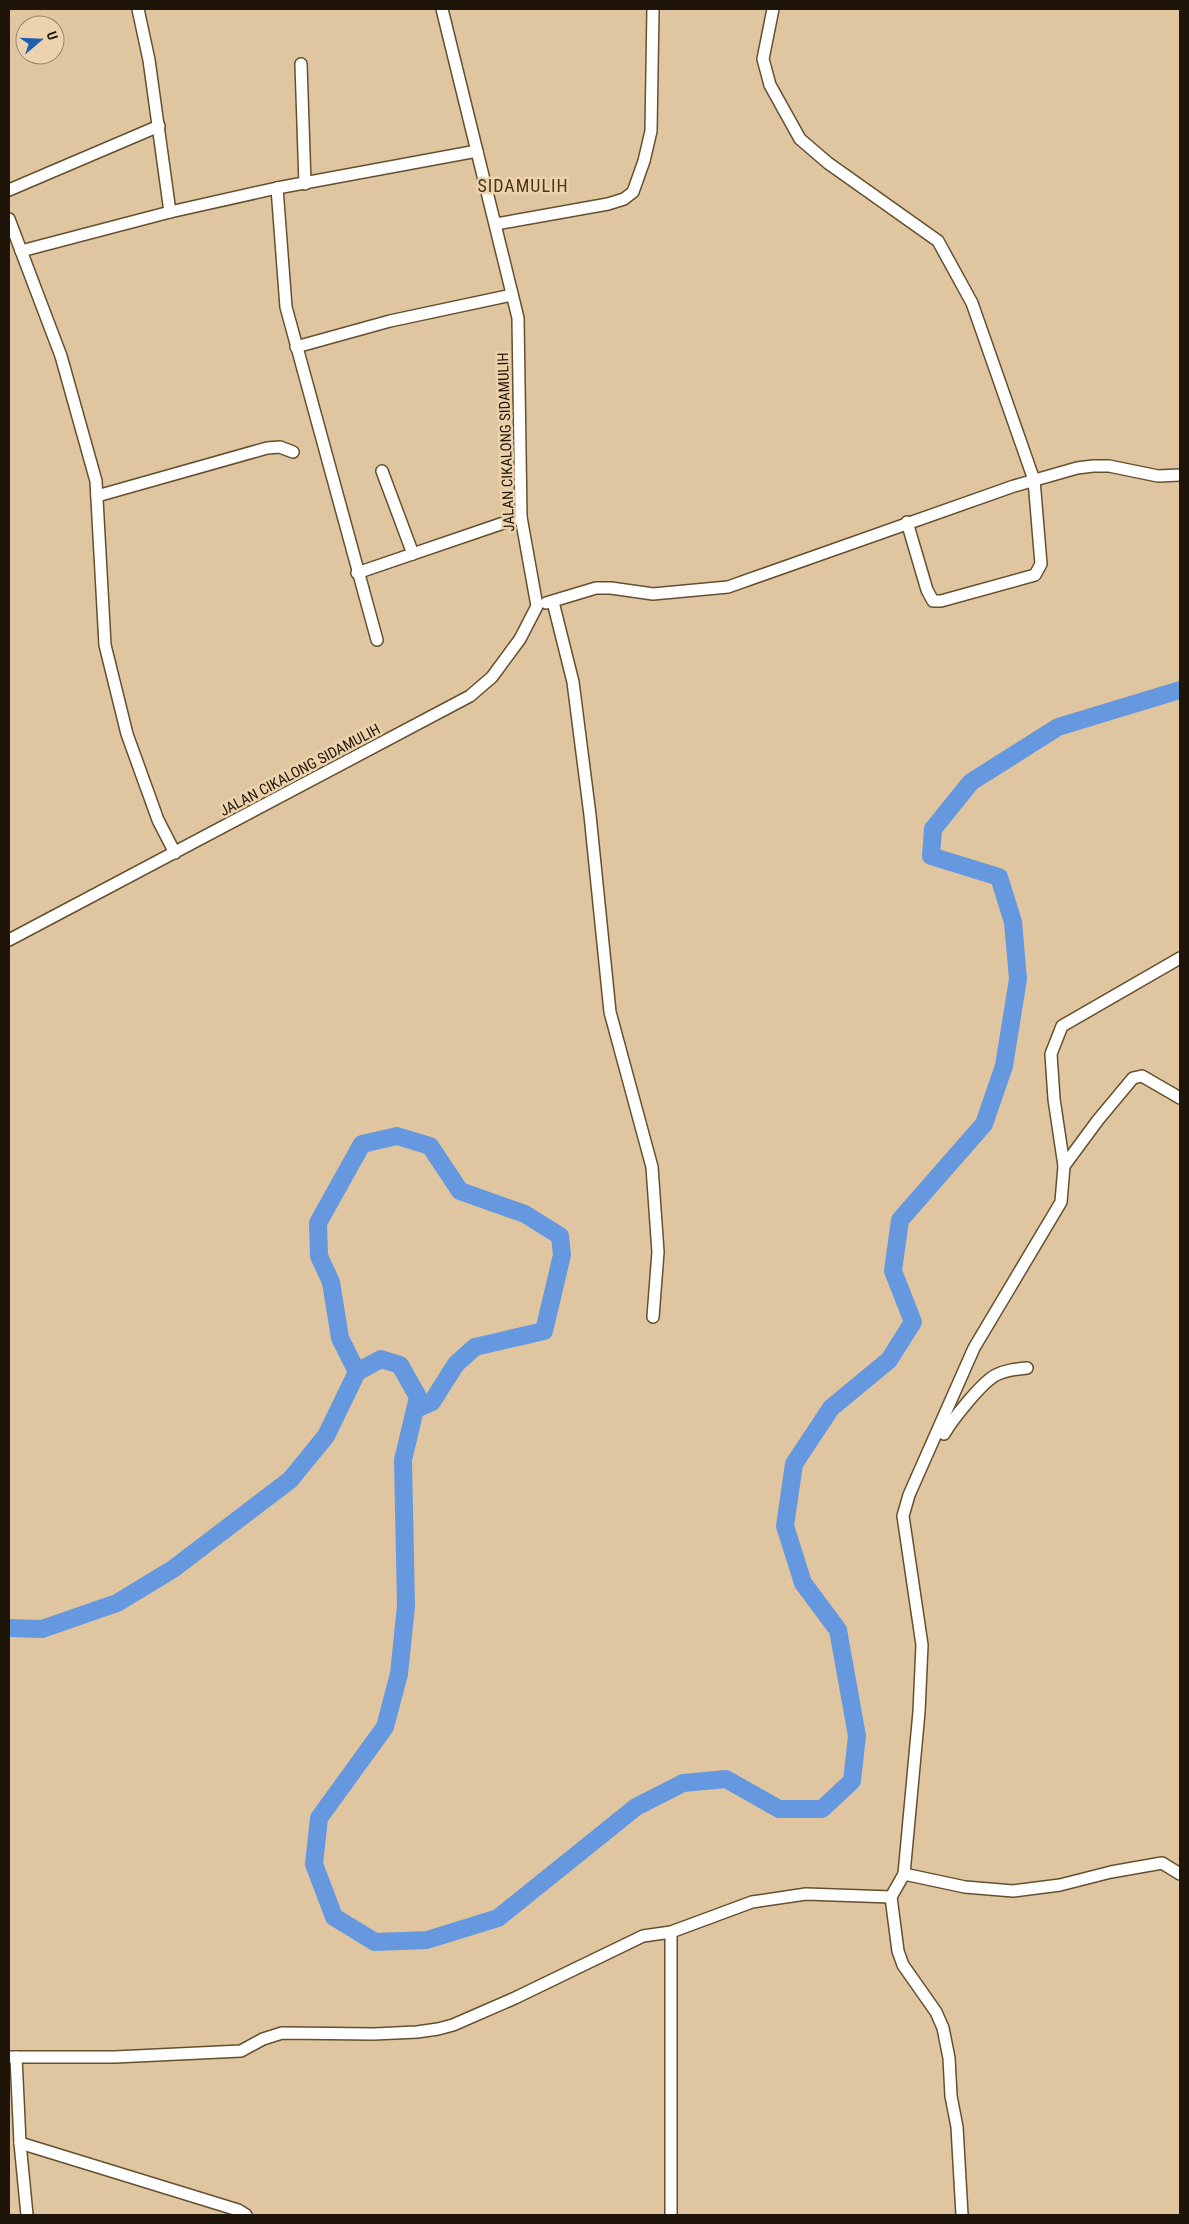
<svg xmlns="http://www.w3.org/2000/svg" width="1189" height="2224" font-family="'Roboto Condensed',sans-serif">
<style>
.lines{fill:none;stroke-linecap:round;stroke-linejoin:round}
.river{stroke:#6598df;stroke-width:18}
.minor-casing{stroke:#654f2d;stroke-width:14}
.minor{stroke:#fff;stroke-width:11}
.labels{text-anchor:middle;dominant-baseline:central;stroke-width:5;stroke-linejoin:round;paint-order:stroke}
.street-label{font-size:15px;fill:#1e1407;stroke:#edd3ad}
.quarter-label{font-size:18px;letter-spacing:1px;fill:#4c3614;stroke:#edd3ad}
</style>
<rect width="100%" height="100%" fill="#e0c6a0"/>
<g class="lines">
<!-- river -->
<g class="river">
<path d="M 357,1372 L 340,1338 L 331,1282 L 319,1256 L 318,1223 L 362,1144 L 397,1136 L 430,1146 L 460,1191 L 525,1214 L 560,1236 L 562,1255 L 544,1331 L 475,1347 L 456,1364 L 432,1402 L 416,1409"/>
<path d="M 9,1628 L 42,1629 L 117,1603 L 173,1569 L 290,1480 L 326,1436 L 357,1372 L 381,1359 L 400,1365 L 418,1397 L 403,1460 L 406,1606 L 399,1674 L 385,1727 L 319,1818 L 314,1864 L 334,1917 L 375,1942 L 427,1940 L 498,1918 L 636,1807 L 683,1783 L 726,1779 L 779,1809 L 822,1809 L 852,1781 L 857,1736 L 838,1630 L 803,1583 L 785,1526 L 794,1464 L 831,1408 L 889,1360 L 913,1322 L 893,1271 L 900,1220 L 984,1124 L 1004,1066 L 1018,979 L 1013,922 L 999,877 L 931,856 L 933,829 L 971,782 L 1058,727 L 1180,690"/>
</g>
<defs>
<g id="minor">
<path d="M 138,9 L 149,60 L 170,212"/>
<path d="M 773,9 L 763,59 L 770,85 L 800,139 L 828,163 L 938,241 L 972,303 L 1034,480 L 1041,564 L 1035,575 L 941,601 L 933,601 L 927,590 L 907,522"/>
<path d="M 301,64 L 305,184"/>
<path d="M 277,188 L 286,307 L 377,640"/>
<path d="M 9,190 L 159,126"/>
<path d="M 9,219 L 61,356 L 96,481 L 105,645 L 127,734 L 158,820 L 175,853"/>
<path d="M 496,224 L 608,204 L 624,199 L 633,192 L 644,161 L 651,131 L 653,9"/>
<path d="M 21,251 L 170,212 L 277,188 L 477,151"/>
<path d="M 296,347 L 390,321 L 512,295"/>
<path d="M 382,471 L 413,554"/>
<path d="M 97,496 L 267,448 L 280,447 L 293,452"/>
<path d="M 357,573 L 521,517"/>
<path d="M 553,602 L 573,682 L 590,815 L 610,1012 L 652,1167 L 658,1252 L 653,1317"/>
<path d="M 546,603 L 596,588 L 611,588 L 653,594 L 728,587 L 1014,486 L 1077,468 L 1093,466 L 1109,466 L 1158,476 L 1180,475"/>
<path d="M 9,940 L 470,696 L 492,677 L 520,639 L 537,606 L 521,517 L 518,318 L 442,9"/>
<path d="M 1064,1166 L 1098,1120 L 1133,1078 L 1142,1076 L 1180,1098"/>
<path d="M 944,1434 C 952,1420 982,1382 996,1375 C 1006,1370 1016,1369 1027,1368"/>
<path d="M 904,1874 L 965,1887 L 1013,1891 L 1060,1885 L 1111,1872 L 1162,1863 L 1180,1874"/>
<path d="M 891,1897 L 898,1951 L 903,1965 L 936,2012 L 943,2028 L 949,2058 L 951,2096 L 957,2127 L 962,2215"/>
<path d="M 671,1932 L 671,2215"/>
<path d="M 9,2057 L 115,2057 L 241,2051 L 263,2039 L 282,2033 L 374,2034 L 417,2032 L 438,2029 L 453,2025 L 515,1998 L 643,1936 L 671,1932 L 752,1902 L 806,1894 L 891,1897 L 904,1874 L 919,1712 L 922,1645 L 903,1516 L 909,1495 L 974,1348 L 1061,1202 L 1064,1166 L 1054,1099 L 1051,1054 L 1062,1026 L 1180,958"/>
<path d="M 16,2057 L 20,2143 L 27,2215"/>
<path d="M 20,2143 L 238,2210 L 246,2215"/>
</g>
</defs>
<!-- minor casing -->
<use href="#minor" class="minor-casing"/>
<!-- minor -->
<use href="#minor" class="minor"/>
</g>
<g class="labels">
<!-- street labels -->
<g class="street-label">
<text transform="translate(506 442) rotate(-92)">JALAN CIKALONG SIDAMULIH</text>
<text transform="translate(300 770) rotate(-28)">JALAN CIKALONG SIDAMULIH</text>
</g>
<!-- quarter labels -->
<g class="quarter-label">
<text x="523" y="185">SIDAMULIH</text>
</g>
</g>
<!-- border -->
<rect width="1189" height="2224" fill="none" stroke="#1e1407" stroke-width="20"/>
<!-- north arrow -->
<g transform="translate(40 40) rotate(71)"><circle r="24" fill="#edd3ad" stroke="#9a876b"/>
<path d="M0-4L9 19L0 12L-9 19Z" fill="#205fb0"/>
<text y="-8" font-size="14" font-weight="bold" text-anchor="middle" fill="#1e1407">U</text>
</g>
</svg>
